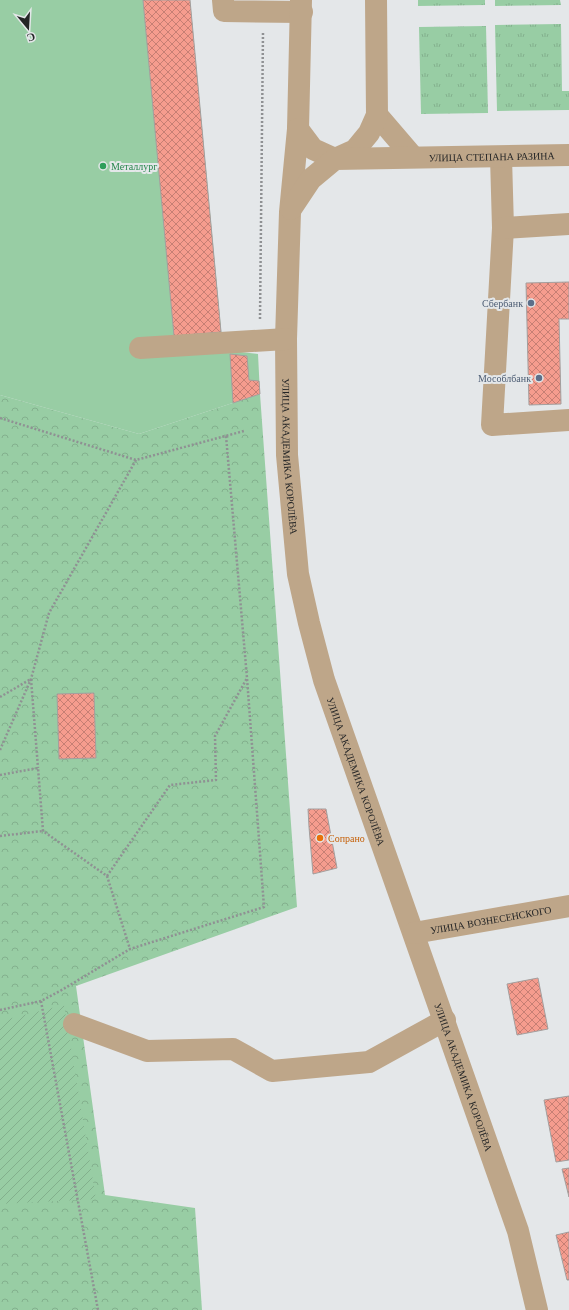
<svg xmlns="http://www.w3.org/2000/svg" width="569" height="1310" font-family="'Libre Baskerville',serif">
<style>
.grass{fill:url(#grass-tufts)}
.park{fill:url(#park-crowns)}
.garden{fill:url(#garden-furrows)}
.pitch{fill:#98cda4}
.building{fill:url(#building-cross-hatch);stroke:#a39f9e}
.lines{fill:none;stroke-linecap:round;stroke-linejoin:round}
.path{stroke:#8f9193;stroke-width:2.5;stroke-dasharray:2 2;stroke-linecap:butt}
.minor{stroke:#bea689;stroke-width:22}
.leisure-dot{fill:#2e9e5b;stroke:#e4e7e9;stroke-width:1.5}
.service-dot{fill:#5c6f8a;stroke:#e4e7e9;stroke-width:1.5}
.food-dot{fill:#e8710a;stroke:#e4e7e9;stroke-width:1.5}
.labels{text-anchor:middle;dominant-baseline:central;stroke-width:4;stroke-linejoin:round;paint-order:stroke}
.street-label{font-size:10px;fill:#242526;stroke:#e4e7e9}
.leisure-label{font-size:10px;fill:#27864d;stroke:#e4e7e9;text-anchor:start}
.service-label{font-size:10px;fill:#4e5e75;stroke:#e4e7e9;text-anchor:end}
.food-label{font-size:10px;fill:#c56008;stroke:#e4e7e9;text-anchor:start}
</style>
<defs>
<pattern id="grass-tufts" width="24" height="20" patternUnits="userSpaceOnUse"><rect width="24" height="20" fill="#98cda4"/><path d="M3 7l-1-3M5 7V3M7 7l1-3M15 17l-1-3M17 17v-4M19 17l1-3" fill="none" stroke="#83b08d"/></pattern>
<pattern id="park-crowns" width="20" height="18" patternUnits="userSpaceOnUse"><rect width="20" height="18" fill="#98cda4"/><path d="M2 6a3 3 0 1 1 6 0M12 15a3 3 0 1 1 6 0" fill="none" stroke="#83b08d"/></pattern>
<pattern id="garden-furrows" width="10" height="10" patternUnits="userSpaceOnUse"><rect width="10" height="10" fill="#98cda4"/><path d="M-1 1l2-2M0 10L10 0M9 11l2-2" fill="none" stroke="#83b08d"/></pattern>
<pattern id="building-cross-hatch" width="8" height="8" patternUnits="userSpaceOnUse"><rect width="8" height="8" fill="#f59c8e"/><path d="M0 0l8 8M0 8l8-8" fill="none" stroke="#c67f74"/></pattern>
</defs>
<rect width="100%" height="100%" fill="#e4e7e9"/>
<!-- grass -->
<g class="grass">
<path d="M 418,0 L 485,0 L 485,5 L 418,6 Z"/>
<path d="M 495,0 L 560,0 L 561,5 L 495,6 Z"/>
<path d="M 561,24 L 562,91 L 569,91 L 569,110 L 497,111 L 495,25 Z"/>
<path d="M 486,26 L 488,113 L 421,114 L 419,27 Z"/>
</g>
<!-- park -->
<path class="park" d="M 260,394 L 297,907 L 76,986 L 105,1195 L 195,1208 L 202,1310 L 0,1310 L 0,395 L 139,434 Z"/>
<!-- garden -->
<path class="garden" d="M 64,1005 L 96,1199 L 0,1204 L 0,1021 Z"/>
<!-- pitch -->
<path class="pitch" d="M 0,0 L 190,0 L 223,350 L 258,354 L 260,394 L 139,434 L 0,395 Z"/>
<!-- building -->
<g class="building">
<path d="M 143,0 L 190,0 L 221,332 L 174,336 Z"/>
<path d="M 569,282 L 569,319 L 559,319 L 561,404 L 529,405 L 526,283 Z"/>
<path d="M 230,354 L 247,356 L 249,380 L 259,381 L 260,394 L 233,403 Z"/>
<path d="M 94,693 L 96,758 L 59,759 L 57,694 Z"/>
<path d="M 308,809 L 326,809 L 337,868 L 313,874 L 309,827 Z"/>
<path d="M 538,978 L 548,1029 L 517,1035 L 507,984 Z"/>
<path d="M 569,1096 L 569,1160 L 556,1162 L 544,1100 Z"/>
<path d="M 569,1168 L 569,1197 L 562,1169 Z"/>
<path d="M 569,1232 L 569,1280 L 567,1280 L 556,1235 Z"/>
</g>
<g class="lines">
<!-- path -->
<g class="path">
<path d="M 260,319 L 263,32"/>
<path d="M 0,418 L 136,460 L 244,431"/>
<path d="M 0,697 L 31,679 L 38,768"/>
<path d="M 0,750 L 31,679 L 49,613 L 136,460"/>
<path d="M 0,775 L 38,768 L 43,831 L 107,876 L 130,949"/>
<path d="M 0,836 L 43,831"/>
<path d="M 107,876 L 170,785 L 216,780 L 215,736 L 247,678"/>
<path d="M 41,1001 L 98,1310"/>
<path d="M 0,1010 L 41,1001 L 60,991 L 130,949 L 264,907 L 247,678 L 226,436"/>
</g>
<!-- minor -->
<g class="minor">
<path d="M 223,0 L 224,11 L 302,12"/>
<path id="s1" d="M 301,0 L 298,129 L 290,212 L 286,339 L 287,455 L 298,574 L 309,623 L 324,680 L 518,1231 L 537,1310"/>
<path d="M 377,115 L 413,157"/>
<path d="M 298,129 L 313,149 L 335,159 L 355,150 L 369,133 L 377,115 L 376,0"/>
<path d="M 501,157 L 503,228 L 492,425 L 569,420"/>
<path id="s2" d="M 291,209 L 311,179 L 335,159 L 569,155"/>
<path d="M 503,228 L 569,224"/>
<path d="M 140,348 L 286,339"/>
<path id="s3" d="M 414,933 L 569,906"/>
<path d="M 74,1024 L 147,1051 L 233,1049 L 272,1071 L 369,1062 L 445,1020"/>
</g>
</g>
<!-- markers -->
<circle class="leisure-dot" cx="103" cy="166" r="4"/>
<g class="service-dot">
<circle cx="531" cy="303" r="4"/>
<circle cx="539" cy="378" r="4"/>
</g>
<circle class="food-dot" cx="320" cy="838" r="4"/>
<g class="labels">
<!-- street labels -->
<g class="street-label">
<text stroke="none"><textPath href="#s2" startOffset="224">УЛИЦА СТЕПАНА РАЗИНА</textPath></text>
<text stroke="none"><textPath href="#s1" startOffset="457">УЛИЦА АКАДЕМИКА КОРОЛЁВА</textPath></text>
<text stroke="none"><textPath href="#s1" startOffset="781">УЛИЦА АКАДЕМИКА КОРОЛЁВА</textPath></text>
<text stroke="none"><textPath href="#s3" startOffset="78">УЛИЦА ВОЗНЕСЕНСКОГО</textPath></text>
<text stroke="none"><textPath href="#s1" startOffset="1105">УЛИЦА АКАДЕМИКА КОРОЛЁВА</textPath></text>
</g>
<!-- leisure labels -->
<g class="leisure-label">
<text x="111" y="166">Металлург</text>
</g>
<!-- service labels -->
<g class="service-label">
<text x="523" y="303">Сбербанк</text>
<text x="531" y="378">Мособлбанк</text>
</g>
<!-- food labels -->
<g class="food-label">
<text x="328" y="838">Сопрано</text>
</g>
</g>
<!-- north arrow -->
<g transform="translate(28 28) rotate(162)" stroke="#e4e7e9" stroke-width="3" paint-order="stroke">
<path d="M0-3L7 15L0 10L-7 15Z" fill="#242526"/>
<text y="-6" font-size="11" font-weight="bold" text-anchor="middle" fill="#242526">С</text>
</g>
</svg>
